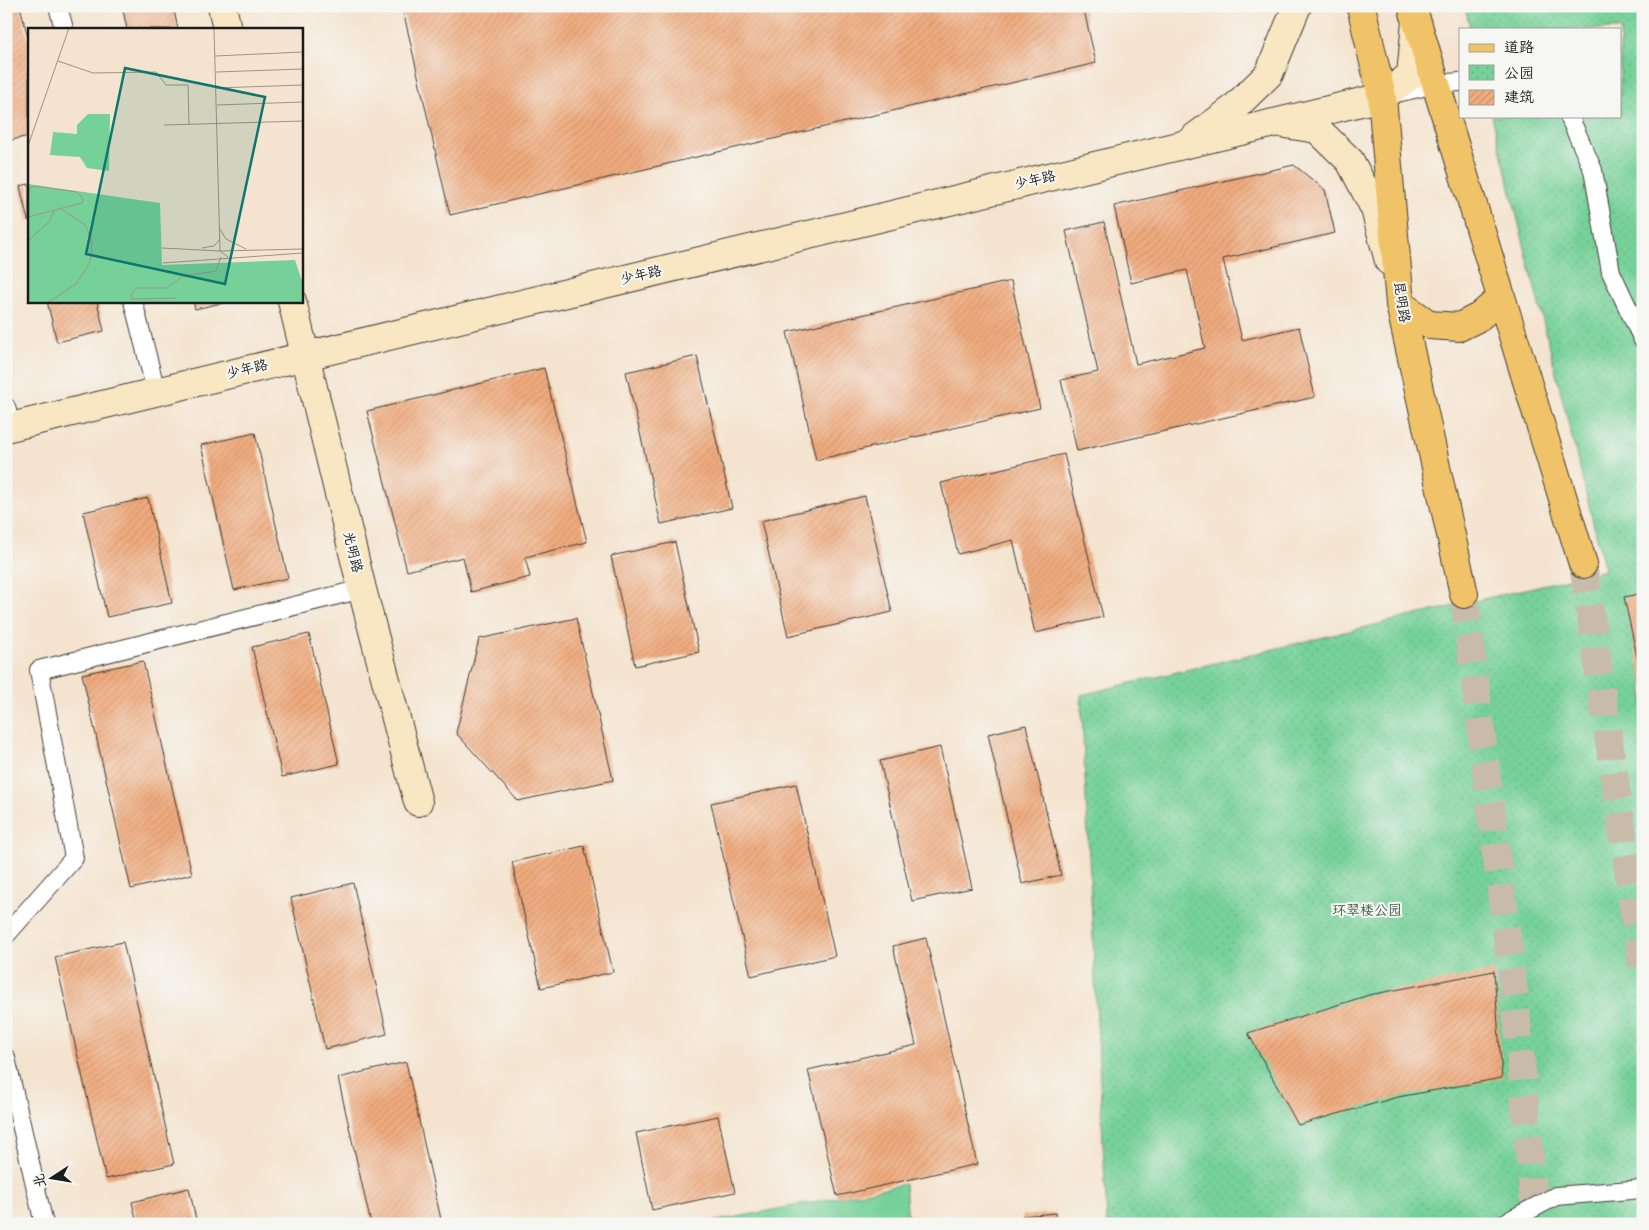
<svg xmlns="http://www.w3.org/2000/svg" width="1649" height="1230" font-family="'Comic Neue','LXGW WenKai TC',sans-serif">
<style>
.park{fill:url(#park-dots);stroke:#49765a}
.pitch{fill:#76d198;stroke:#49765a}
.building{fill:url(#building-hatch)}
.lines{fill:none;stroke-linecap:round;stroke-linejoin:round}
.primary-tunnel{stroke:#c9bbaa;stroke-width:28;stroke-dasharray:28 14;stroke-linecap:butt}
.lane-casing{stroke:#3c3a37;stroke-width:20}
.secondary-casing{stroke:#3c3a37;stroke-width:30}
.primary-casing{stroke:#3c3a37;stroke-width:30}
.lane{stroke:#fff;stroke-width:18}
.secondary{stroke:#f9e7c3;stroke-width:28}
.primary{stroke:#f1c369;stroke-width:28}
.labels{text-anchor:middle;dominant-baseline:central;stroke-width:4;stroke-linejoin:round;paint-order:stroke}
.street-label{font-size:14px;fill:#1c1c1c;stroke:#f6f6f2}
.park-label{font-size:14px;fill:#3c5b47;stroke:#f6f6f2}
.inset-road{fill:none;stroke:#9e9387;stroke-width:1}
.view{fill:#0f766e;fill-opacity:0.15;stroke:#0f766e;stroke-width:2.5}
.inset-edge{fill:none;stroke:#1c1c1c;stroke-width:2.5}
</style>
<defs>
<pattern id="park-dots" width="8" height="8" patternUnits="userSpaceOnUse" patternTransform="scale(1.25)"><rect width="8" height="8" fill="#76d198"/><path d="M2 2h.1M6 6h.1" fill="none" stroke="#66b382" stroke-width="1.8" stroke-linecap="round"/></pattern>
<pattern id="building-hatch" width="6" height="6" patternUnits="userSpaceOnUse" patternTransform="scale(1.25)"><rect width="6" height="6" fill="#f0ab7e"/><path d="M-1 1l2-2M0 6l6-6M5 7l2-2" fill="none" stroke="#cd936c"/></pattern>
</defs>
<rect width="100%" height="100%" fill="#f6f6f2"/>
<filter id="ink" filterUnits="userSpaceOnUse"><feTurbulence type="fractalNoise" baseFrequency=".02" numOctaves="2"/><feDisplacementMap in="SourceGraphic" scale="10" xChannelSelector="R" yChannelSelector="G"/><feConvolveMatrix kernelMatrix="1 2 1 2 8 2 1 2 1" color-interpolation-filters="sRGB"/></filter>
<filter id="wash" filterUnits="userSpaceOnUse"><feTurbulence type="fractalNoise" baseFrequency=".0096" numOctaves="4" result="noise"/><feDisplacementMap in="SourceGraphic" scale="20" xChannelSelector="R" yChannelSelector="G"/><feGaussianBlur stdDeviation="1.12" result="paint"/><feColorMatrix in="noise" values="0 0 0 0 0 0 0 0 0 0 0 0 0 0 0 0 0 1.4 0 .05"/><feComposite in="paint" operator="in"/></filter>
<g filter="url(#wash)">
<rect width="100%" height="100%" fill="#f4e3ce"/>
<!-- park -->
<path class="park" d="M 1465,6 L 1643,6 L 1643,1224 L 1107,1224 L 1081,695 L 1605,570 L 1492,116 L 1620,116 L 1620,29 L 1470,29 Z"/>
<!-- pitch -->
<path class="pitch" d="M 905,1184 L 908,1224 L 702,1224 Z"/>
<g id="blocks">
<!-- building -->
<g class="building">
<path d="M 6,6 L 20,6 L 29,42 L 29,136 L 7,141 Z"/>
<path d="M 122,6 L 173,6 L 178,29 L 127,29 Z"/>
<path d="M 402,6 L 1083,6 L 1096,63 L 450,215 Z"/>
<path d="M 1294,165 L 1325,190 L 1335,233 L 1223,259 L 1242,340 L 1299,327 L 1315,397 L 1077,451 L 1061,380 L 1098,372 L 1066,231 L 1104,222 L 1136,364 L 1205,348 L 1187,270 L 1131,283 L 1114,206 Z"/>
<path d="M 29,184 L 29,220 L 28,221 L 20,186 Z"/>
<path d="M 1011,281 L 1040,408 L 816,460 L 787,332 Z"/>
<path d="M 47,301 L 97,301 L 104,331 L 57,342 Z"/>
<path d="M 193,301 L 226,301 L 226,302 L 195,309 Z"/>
<path d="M 697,356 L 732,508 L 661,524 L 626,372 Z"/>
<path d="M 544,368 L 587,542 L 525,557 L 530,577 L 471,592 L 463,557 L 407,571 L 367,411 Z"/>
<path d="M 255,433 L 288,578 L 234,590 L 201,445 Z"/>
<path d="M 1064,454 L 1103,617 L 1035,633 L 1013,540 L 958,554 L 941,483 Z"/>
<path d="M 865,496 L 892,612 L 788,636 L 761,521 Z"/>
<path d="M 148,498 L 172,603 L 107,617 L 83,512 Z"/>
<path d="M 675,542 L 699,652 L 635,666 L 611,556 Z"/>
<path d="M 1643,593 L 1643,679 L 1642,679 L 1624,597 Z"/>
<path d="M 576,618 L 613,780 L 518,801 L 456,733 L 479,639 Z"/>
<path d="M 309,634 L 339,764 L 282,777 L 252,647 Z"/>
<path d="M 143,661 L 192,874 L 131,889 L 82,674 Z"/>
<path d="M 1026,725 L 1061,875 L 1022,884 L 988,734 Z"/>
<path d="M 940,747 L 972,888 L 912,901 L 880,761 Z"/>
<path d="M 796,784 L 835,956 L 751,976 L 711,803 Z"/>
<path d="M 584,846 L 613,972 L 541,988 L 512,862 Z"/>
<path d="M 353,883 L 387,1034 L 325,1049 L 291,898 Z"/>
<path d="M 926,938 L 977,1164 L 837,1196 L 808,1070 L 916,1045 L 893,946 Z"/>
<path d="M 123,942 L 174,1164 L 106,1179 L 55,957 Z"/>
<path d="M 1494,971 L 1502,1078 L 1398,1097 L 1298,1125 L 1248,1033 L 1369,995 Z"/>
<path d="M 406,1062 L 442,1224 L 371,1224 L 338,1078 Z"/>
<path d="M 718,1116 L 735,1192 L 652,1210 L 636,1133 Z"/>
<path d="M 189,1188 L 197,1224 L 137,1224 L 132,1202 Z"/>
<path d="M 1056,1213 L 1057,1224 L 1023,1224 L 1022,1216 Z"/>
</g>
</g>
</g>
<g filter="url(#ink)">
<use href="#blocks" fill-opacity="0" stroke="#3c3a37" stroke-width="1"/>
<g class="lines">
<!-- primary-tunnel -->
<g class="primary-tunnel">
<path d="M 1583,564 L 1643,972"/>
<path d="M 1464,594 L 1516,1009 L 1536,1224"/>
</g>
<defs>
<g id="lane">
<path d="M 58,6 L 64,29"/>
<path d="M 1392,94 L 1436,84 L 1460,82"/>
<path d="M 1569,116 L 1593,170 L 1611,272 L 1643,340"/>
<path d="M 133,301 L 156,391"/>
<path d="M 6,407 L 11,427"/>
<path d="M 6,935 L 74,858 L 39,670 L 362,589"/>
<path d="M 6,1058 L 44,1224"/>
<path d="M 1503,1224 L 1556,1196 L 1643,1189"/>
</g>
<g id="secondary">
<path d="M 222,6 L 227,29"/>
<path d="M 1285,124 L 1317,129 L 1350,161 L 1375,209 L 1389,261"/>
<path d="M 1195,137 L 1233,109 L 1269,74 L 1297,6"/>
<path d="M 292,301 L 362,589 L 418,802"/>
<path d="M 6,428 L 1382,97 L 1411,75 L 1416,22"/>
</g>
<g id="primary">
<path d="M 1361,6 L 1382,97 L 1400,304 L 1464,594"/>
<path d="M 1412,6 L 1583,564"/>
<path d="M 1400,304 L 1430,325 L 1459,327 L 1479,317 L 1501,298"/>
</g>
</defs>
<!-- lane casing -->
<use href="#lane" class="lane-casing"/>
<!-- secondary casing -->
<use href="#secondary" class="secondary-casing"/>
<!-- primary casing -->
<use href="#primary" class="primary-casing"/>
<!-- lane -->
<use href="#lane" class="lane"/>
<!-- secondary -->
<use href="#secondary" class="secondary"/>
<!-- primary -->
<use href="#primary" class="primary"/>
</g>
</g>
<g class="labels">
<!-- street labels -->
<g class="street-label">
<text transform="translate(1035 180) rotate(-13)">少年路</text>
<text transform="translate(641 275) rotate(-13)">少年路</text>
<text transform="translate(1402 302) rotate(82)">昆明路</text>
<text transform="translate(247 369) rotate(-14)">少年路</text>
<text transform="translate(353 552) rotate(76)">光明路</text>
</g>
<!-- park labels -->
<g class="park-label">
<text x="1367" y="910">环翠楼公园</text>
</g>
</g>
<!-- overview -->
<g transform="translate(28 28)">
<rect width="275" height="275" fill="#f4e3ce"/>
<path d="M 0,156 L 132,175 L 134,237 L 267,232 L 275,256 L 275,275 L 0,275 Z" fill="#76d198"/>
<path d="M 60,86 L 82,86 L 81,143 L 59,140 L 52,129 L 22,127 L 25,104 L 49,106 L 49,97 Z" fill="#76d198"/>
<path class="inset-road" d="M 186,0 L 192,223 L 200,229M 274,0 L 275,21M 187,28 L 275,24M 30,33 L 65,45 L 128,44 L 138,57 L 160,57 L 161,96M 188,44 L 275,41M 188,60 L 275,57M 189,77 L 275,74M 136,97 L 275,93M 0,118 L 41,0M 0,161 L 6,158 L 49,164 L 55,171 L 54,175 L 0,189M 192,201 L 198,211 L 218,221M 0,213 L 21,194 L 26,183M 134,220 L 192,223 L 275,221M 174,220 L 186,218 L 192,211M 135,235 L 275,225M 148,270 L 104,271 L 103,266 L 109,260 L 139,260 L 155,248 L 188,243 L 193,229M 19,275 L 48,256 L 62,234 L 64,216 L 60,203 L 56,196 L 33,181"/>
<path class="view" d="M 97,40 L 237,69 L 197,256 L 58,226 Z"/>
<rect width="275" height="275" class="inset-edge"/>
</g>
<!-- margin -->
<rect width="1649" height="1230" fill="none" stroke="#f6f6f2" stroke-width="25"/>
<!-- legend -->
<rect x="1459" y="28" width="162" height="90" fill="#f6f6f2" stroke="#9f9f9c"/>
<rect x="1469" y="44" width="25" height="8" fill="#f1c369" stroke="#9f9f9c"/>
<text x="1504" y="52" font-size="15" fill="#1c1c1c">道路</text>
<rect x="1469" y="65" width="25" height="15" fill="url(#park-dots)" stroke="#9f9f9c"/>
<text x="1504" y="78" font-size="15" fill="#1c1c1c">公园</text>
<rect x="1469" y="90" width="25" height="15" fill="url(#building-hatch)" stroke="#9f9f9c"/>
<text x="1504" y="102" font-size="15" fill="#1c1c1c">建筑</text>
<!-- north arrow -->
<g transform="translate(52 1178) rotate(258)" stroke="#f6f6f2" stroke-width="4" paint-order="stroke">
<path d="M0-4L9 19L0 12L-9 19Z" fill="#1c1c1c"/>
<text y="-8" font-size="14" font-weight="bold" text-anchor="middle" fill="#1c1c1c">北</text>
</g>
</svg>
